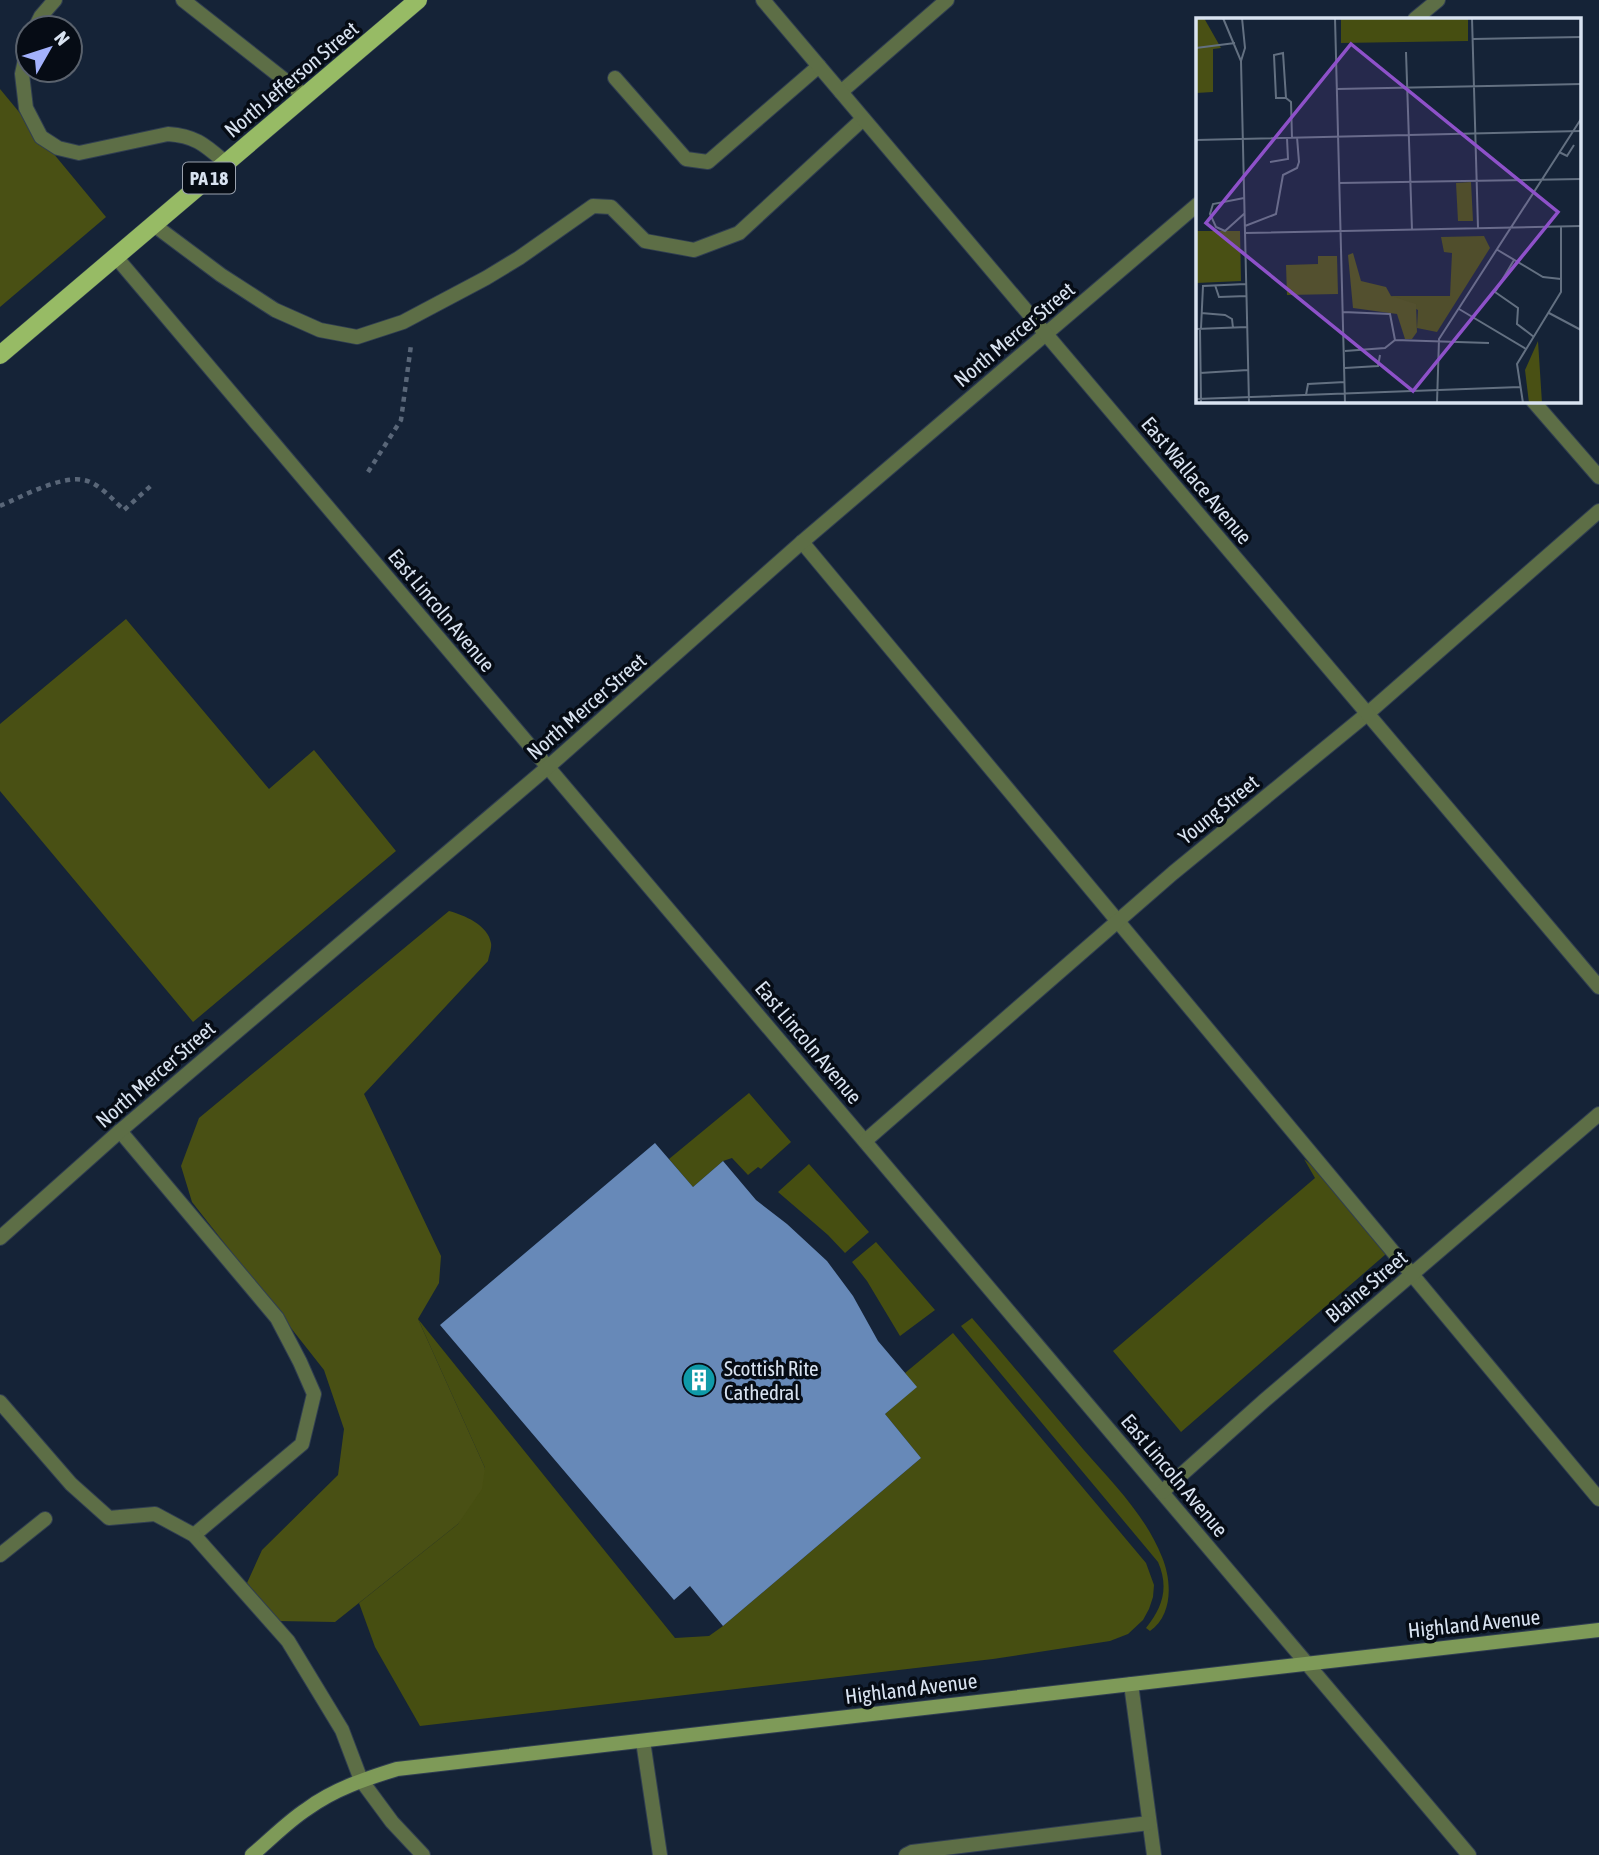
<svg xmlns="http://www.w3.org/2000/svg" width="1599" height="1855" font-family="'Asap Condensed',sans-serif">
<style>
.green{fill:#464e11}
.forest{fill:#495014}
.building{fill:#6789b8}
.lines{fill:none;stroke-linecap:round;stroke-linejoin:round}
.service-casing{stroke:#303e51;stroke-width:16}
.minor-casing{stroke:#303e51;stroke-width:16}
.tertiary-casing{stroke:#303e51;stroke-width:16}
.secondary-casing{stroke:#303e51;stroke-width:16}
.primary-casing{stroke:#303e51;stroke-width:19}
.path{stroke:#596678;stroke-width:4.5;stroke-dasharray:5 5;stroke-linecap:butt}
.service{stroke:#5d6e46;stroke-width:14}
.minor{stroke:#5d6e46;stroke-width:14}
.tertiary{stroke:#5d6e46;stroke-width:14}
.secondary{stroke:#7e9a58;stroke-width:14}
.primary{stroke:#97bb65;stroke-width:18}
.labels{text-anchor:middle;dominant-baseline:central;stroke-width:7;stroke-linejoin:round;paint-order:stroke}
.shield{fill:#060c15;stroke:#9aa2af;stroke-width:2}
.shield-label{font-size:19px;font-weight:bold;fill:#d9e3f1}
.street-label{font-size:21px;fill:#d9e3f1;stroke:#060c15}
.poi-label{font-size:21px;fill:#d9e3f1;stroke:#060c15;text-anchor:start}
.inset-road{fill:none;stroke:#637081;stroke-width:2}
.view{fill:#8e51c9;fill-opacity:0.15;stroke:#8e51c9;stroke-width:3.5}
.inset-edge{fill:none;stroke:#d9e3f1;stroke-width:3.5}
</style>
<rect width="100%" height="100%" fill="#152337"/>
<!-- green -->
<g class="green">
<path d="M 749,1093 L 791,1142 L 761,1169 L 758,1167 L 748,1175 L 732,1158 L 723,1161 L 693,1187 L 669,1159 Z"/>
<path d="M 1304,1159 L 1318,1171 L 1386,1254 L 1181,1432 L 1113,1351 L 1315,1178 Z"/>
<path d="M 809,1164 L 869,1232 L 845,1253 L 828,1235 L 778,1192 Z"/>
<path d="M 876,1242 L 935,1310 L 900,1336 L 867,1281 L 852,1262 Z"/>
<path d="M 972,1318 C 1009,1361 1046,1405 1083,1449 C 1112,1482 1146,1516 1162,1557 C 1172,1581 1173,1615 1150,1631 L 1146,1628 C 1163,1607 1169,1587 1158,1562 L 961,1326 Z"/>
<path d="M 418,1319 L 675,1638 L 709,1636 L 723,1626 L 921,1458 L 885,1414 L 916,1387 L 905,1373 L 953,1333 L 1146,1563 L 1154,1585 L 1153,1597 L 1149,1609 L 1143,1620 L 1128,1634 L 1110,1641 L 993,1659 L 420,1726 L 375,1647 L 359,1603 L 458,1524 L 485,1468 Z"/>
</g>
<!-- forest -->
<g class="forest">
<path d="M 0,89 L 106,217 L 0,307 Z"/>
<path d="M 126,619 L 269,789 L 314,750 L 396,851 L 193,1022 L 0,791 L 0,724 Z"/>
<path d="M 449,911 C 464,915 488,925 491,943 C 492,947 489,956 488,961 L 364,1094 L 441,1256 L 439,1283 L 418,1319 L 485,1468 L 482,1489 L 458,1524 L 335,1622 L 278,1621 L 247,1583 L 262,1550 L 338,1475 L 344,1429 L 324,1370 L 192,1202 L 181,1166 L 199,1118 Z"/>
</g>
<!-- building -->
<path class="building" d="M 655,1143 L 693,1187 L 723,1161 L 756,1200 L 787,1224 L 827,1261 L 853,1296 L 878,1341 L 917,1387 L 885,1414 L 921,1458 L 723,1626 L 690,1586 L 674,1600 L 440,1325 Z"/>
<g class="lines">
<defs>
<g id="service">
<path d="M 183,0 L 305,96"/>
<path d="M 35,28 L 41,16 L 55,0"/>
<path d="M 28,46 L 22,74 L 26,108 L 41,137 L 58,148 L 79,153 L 168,134 C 196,136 205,145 226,163"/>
<path d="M 615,78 L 686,159 L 708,162 L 819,66"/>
<path d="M 841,92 L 947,0"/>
<path d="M 154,225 L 221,275 L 275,310 L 320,330 L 357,337 L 403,322 L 486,278 L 519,258 L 593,206 L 611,207 L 645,241 L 694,250 L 739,233 L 863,119"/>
<path d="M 1533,401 L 1599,477"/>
<path d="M 802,542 L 1599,1499"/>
<path d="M 120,1131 L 277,1318 L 300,1362 L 314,1394 L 302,1444 L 194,1535"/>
<path d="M 0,1402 L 71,1484 L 109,1518 L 155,1514 L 194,1535 L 288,1641 L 342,1730 L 361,1780"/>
<path d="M 0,1555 L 45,1519"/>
<path d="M 1131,1684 L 1154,1855"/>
<path d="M 643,1741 L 660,1855"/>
<path d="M 906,1855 L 912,1852 L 1149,1823"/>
</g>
<g id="minor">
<path d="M 1415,19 L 1438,0"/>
<path d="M 116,257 L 1469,1855"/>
<path d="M 865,1141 L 1173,873 L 1367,714 L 1599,511"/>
<path d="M 0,1238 L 120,1131 L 548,767 L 802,542 L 1198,204"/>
<path d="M 1162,1492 L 1265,1400 L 1599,1114"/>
<path d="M 361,1780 L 392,1822 L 423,1855"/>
</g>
<path id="tertiary" d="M 763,0 L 1599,987"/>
<path id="secondary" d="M 252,1855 C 270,1840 287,1822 307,1809 C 334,1789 365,1779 397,1769 L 1599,1630"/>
<path id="primary" d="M 0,355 L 418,0"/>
</defs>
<!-- service casing -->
<use href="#service" class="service-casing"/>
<!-- minor casing -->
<use href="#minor" class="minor-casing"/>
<!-- tertiary casing -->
<use href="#tertiary" class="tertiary-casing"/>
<!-- secondary casing -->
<use href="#secondary" class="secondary-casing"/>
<!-- primary casing -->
<use href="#primary" class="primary-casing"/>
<!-- path -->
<g class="path">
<path d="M 368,472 L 401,420 L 411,345"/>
<path d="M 0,506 C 21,497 61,475 84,480 C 99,483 114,501 124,510 L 154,483"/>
</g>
<!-- service -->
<use href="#service" class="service"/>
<!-- minor -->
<use href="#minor" class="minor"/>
<!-- tertiary -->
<use href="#tertiary" class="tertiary"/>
<!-- secondary -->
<use href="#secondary" class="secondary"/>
<!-- primary -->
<use href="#primary" class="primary"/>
</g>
<!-- icons -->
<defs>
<symbol id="building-disc" viewBox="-11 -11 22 22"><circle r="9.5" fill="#0f9aa8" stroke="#060c15"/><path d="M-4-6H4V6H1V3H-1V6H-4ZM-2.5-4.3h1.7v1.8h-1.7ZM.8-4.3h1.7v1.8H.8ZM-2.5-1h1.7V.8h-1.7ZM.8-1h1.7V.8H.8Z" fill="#fff"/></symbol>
</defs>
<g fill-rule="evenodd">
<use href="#building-disc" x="680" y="1361" width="38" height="38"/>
</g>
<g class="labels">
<!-- shield labels -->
<rect class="shield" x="183" y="162.5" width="52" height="31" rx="5"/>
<g class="shield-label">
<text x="209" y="178">PA 18</text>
</g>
<!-- street labels -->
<g class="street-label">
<text transform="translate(291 79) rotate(-40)">North Jefferson Street</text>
<text transform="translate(1014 334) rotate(-40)">North Mercer Street</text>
<text transform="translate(1197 480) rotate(50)">East Wallace Avenue</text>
<text transform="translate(442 610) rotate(50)">East Lincoln Avenue</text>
<text transform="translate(586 706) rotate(-41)">North Mercer Street</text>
<text transform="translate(1218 809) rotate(-39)">Young Street</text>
<text transform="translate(809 1042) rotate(50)">East Lincoln Avenue</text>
<text transform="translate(155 1074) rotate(-41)">North Mercer Street</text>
<text transform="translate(1366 1286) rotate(-40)">Blaine Street</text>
<text transform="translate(1175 1475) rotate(50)">East Lincoln Avenue</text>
<text transform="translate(1474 1623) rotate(-6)">Highland Avenue</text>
<text transform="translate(911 1688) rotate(-7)">Highland Avenue</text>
</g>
<!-- poi labels -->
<g class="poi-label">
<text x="724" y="1368">Scottish Rite<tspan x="724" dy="24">Cathedral</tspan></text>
</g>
</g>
<!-- overview -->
<g transform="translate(1196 18)">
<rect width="385" height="385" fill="#152337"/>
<path d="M 145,0 L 272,0 L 272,23 L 145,25 ZM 275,164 L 277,203 L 262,203 L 260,165 ZM 288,218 L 294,230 L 241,314 L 221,310 L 222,292 L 195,278 L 254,278 L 256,235 L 248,234 L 245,219 Z" fill="#464e11"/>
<path d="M 0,0 L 8,0 L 25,30 L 17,31 L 17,74 L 0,75 ZM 0,213 L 44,213 L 45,263 L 0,265 ZM 157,235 L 165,263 L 190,269 L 195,278 L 220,286 L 221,314 L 216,321 L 209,321 L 201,296 L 157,290 L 152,237 ZM 122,238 L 141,238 L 142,276 L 91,277 L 90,247 L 122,246 ZM 342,323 L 346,385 L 333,385 L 329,352 Z" fill="#495014"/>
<path class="inset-road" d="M 27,0 L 45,43 L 53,385M 139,0 L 149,385M 276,0 L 282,210M 277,21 L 385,19M 0,30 L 39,25M 210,34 L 216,212M 87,35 L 90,80 L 80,80 L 78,37 ZM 45,43 L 49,30 L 46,0M 141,71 L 385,66M 90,80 L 95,84 L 96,120M 0,122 L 385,113M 363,134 L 371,138 L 378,127M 74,144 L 92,141 L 91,120M 143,165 L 385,161M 48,180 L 17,186 L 14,196 L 20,209 L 29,213 L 49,195M 49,208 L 80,196 L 87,157 L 101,150 L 103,144 L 101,119M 49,215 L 385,208M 300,231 L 347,259 L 365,261M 318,242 L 299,274 L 322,290 L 321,306 L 338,319M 19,267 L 23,279 L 51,278M 263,291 L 330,331M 147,294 L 194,296 L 199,322M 5,295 L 29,297 L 36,301 L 37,310M 353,295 L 385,312M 5,310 L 7,268 L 50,266M 0,311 L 51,309M 4,311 L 5,384M 149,333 L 189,330 L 199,322 L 293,325M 149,350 L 182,348 L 184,337M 4,355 L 52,352M 110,377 L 112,366 L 149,364M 0,381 L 324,369M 241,385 L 243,321 L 385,101M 327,385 L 321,346 L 365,274 L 365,209"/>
<path class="view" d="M 155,26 L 362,194 L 217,373 L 10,205 Z"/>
<rect width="385" height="385" class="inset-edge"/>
</g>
<!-- north arrow -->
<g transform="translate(49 49) rotate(51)"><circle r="33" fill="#060c15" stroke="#5a626d" stroke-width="2"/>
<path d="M0-5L12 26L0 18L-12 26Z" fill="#a3b2fd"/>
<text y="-10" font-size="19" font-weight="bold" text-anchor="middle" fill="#d9e3f1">N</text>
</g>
</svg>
